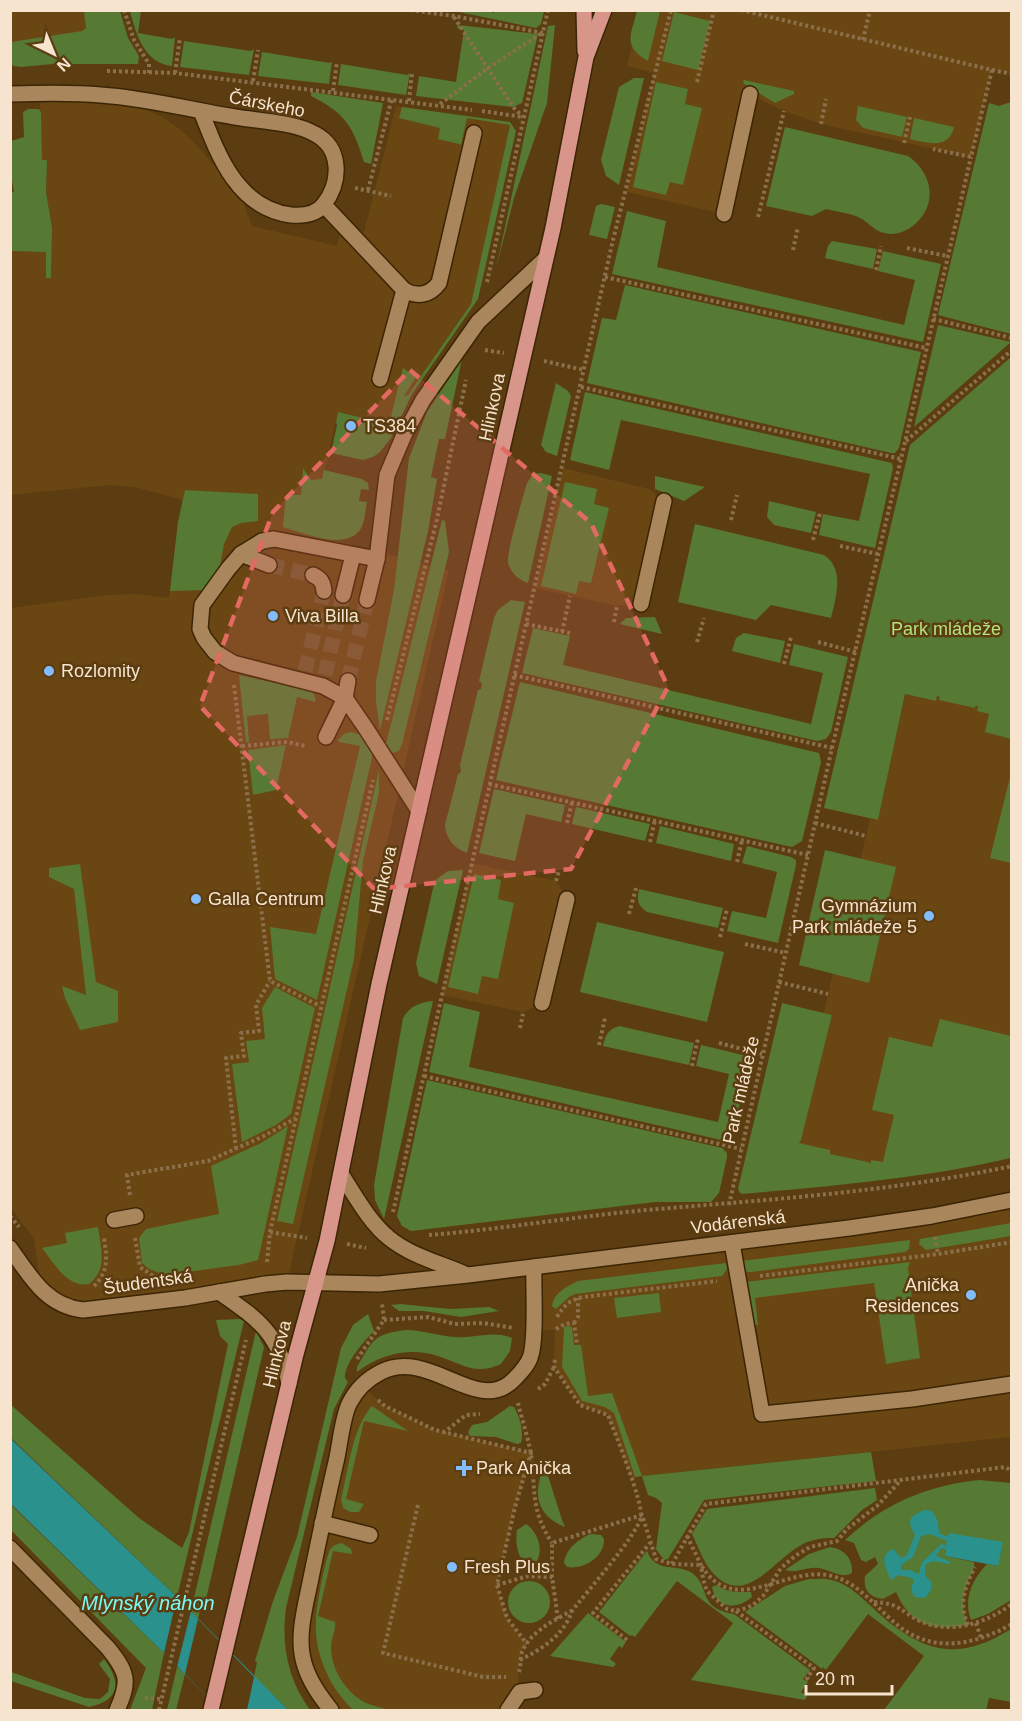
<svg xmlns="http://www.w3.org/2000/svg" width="1022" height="1721" font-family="Arial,sans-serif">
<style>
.built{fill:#6a4612}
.green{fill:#567933}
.water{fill:#2a918d;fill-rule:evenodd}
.pier{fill:#5c3d11}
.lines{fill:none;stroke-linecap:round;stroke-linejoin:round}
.minor-tunnel{stroke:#73562d;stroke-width:15;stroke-dasharray:15 8;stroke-linecap:butt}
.minor-casing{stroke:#3c2504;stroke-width:18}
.major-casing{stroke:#3c2504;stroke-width:18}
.path{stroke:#8b704b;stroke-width:4;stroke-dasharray:3 3;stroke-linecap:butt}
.minor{stroke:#a9865c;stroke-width:15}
.major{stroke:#d8968b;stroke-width:15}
.marked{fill:#e26a62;fill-opacity:0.2;stroke:#e26a62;stroke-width:4.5;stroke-dasharray:12 8;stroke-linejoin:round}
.poi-dot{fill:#83bcfb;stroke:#5c3d11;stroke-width:2}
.labels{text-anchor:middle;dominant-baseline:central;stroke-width:5;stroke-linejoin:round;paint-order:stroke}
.street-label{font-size:18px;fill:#f7e4ce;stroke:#5c3d11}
.poi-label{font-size:18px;fill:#f7e4ce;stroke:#5c3d11;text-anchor:start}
.park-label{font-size:18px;fill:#afe47d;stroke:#5c3d11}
.water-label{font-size:20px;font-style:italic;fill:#79faf5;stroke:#5c3d11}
</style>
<rect width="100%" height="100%" fill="#5c3d11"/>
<!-- built -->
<g class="built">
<path d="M 10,11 L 90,11 L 93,34 L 11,46 Z"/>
<path d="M 641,11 L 1011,11 L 1011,74 L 992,70 L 971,157 L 821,124 L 784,111 L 751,95 L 724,214 L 627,192 L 655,73 L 627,66 Z"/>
<path d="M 77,96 L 140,107 L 162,117 L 177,127 L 193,141 L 241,197 L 252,226 L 337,246 L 342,225 L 364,232 L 396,106 L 510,125 L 471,304 L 408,395 L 396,396 L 389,424 L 338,412 L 310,534 L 449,570 L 287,1282 L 83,1310 L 42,1291 L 34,1238 L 10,1207 L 10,608 L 108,595 L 138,594 L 169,598 L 178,522 L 183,500 L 135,487 L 109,485 L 11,495 L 11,251 L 47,252 L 46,277 L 51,277 L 52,228 L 46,192 L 47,161 L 42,160 L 40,103 Z"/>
<path d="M 563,468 L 649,489 L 664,501 L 641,604 L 617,606 L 535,588 Z"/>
<path d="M 904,694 L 935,701 L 937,696 L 978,706 L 977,710 L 1011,719 L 1011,1153 L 883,1163 L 871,1160 L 870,1164 L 829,1154 L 830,1151 L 798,1143 L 801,1139 L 832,1015 L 824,1013 L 828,994 L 870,819 L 878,820 L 905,696 Z"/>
<path d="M 471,863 L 556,881 L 567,899 L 542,1003 L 523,1012 L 442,995 Z"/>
<path d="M 1011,1200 L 1011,1437 L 642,1476 L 632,1479 L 608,1415 L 580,1405 L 554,1367 L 555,1330 L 533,1330 L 534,1267 Z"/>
<path d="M 362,1385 L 385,1406 L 435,1430 L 531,1453 L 515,1507 L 497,1585 L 507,1618 L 527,1644 L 522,1652 L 520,1660 L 518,1677 L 520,1692 L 508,1710 L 331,1710 L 302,1639 L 349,1405 Z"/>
</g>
<!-- green -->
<g class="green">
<path d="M 485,10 L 494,13 L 495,10 L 544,11 L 541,24 L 536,28 L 454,11 Z"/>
<path d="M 84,11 L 120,11 L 128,38 L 139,56 L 138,64 L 53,64 L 21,67 L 13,66 L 11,61 L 11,42 L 82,31 L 86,28 Z"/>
<path d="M 130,11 L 141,11 L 138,33 L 172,39 L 175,37 L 172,66 C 144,63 136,34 130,11 Z"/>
<path d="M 637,11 L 660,11 L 648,61 C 622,46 631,35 637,11 Z"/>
<path d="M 674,12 L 710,21 L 698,70 L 662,61 Z"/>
<path d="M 458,25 L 538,34 L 522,103 L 513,107 L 416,96 L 419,76 L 456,82 L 464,30 L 457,28 Z"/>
<path d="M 555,25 L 547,103 L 514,198 L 496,269 L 548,26 Z"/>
<path d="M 184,41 L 251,51 L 254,49 L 249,75 L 180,67 Z"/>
<path d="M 262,52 L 330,63 L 332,61 L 329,84 L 258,76 Z"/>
<path d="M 341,64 L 407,75 L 410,73 L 406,95 L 338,85 Z"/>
<path d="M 634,78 L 644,78 L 619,185 L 606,176 L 601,160 L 619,87 Z"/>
<path d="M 744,80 L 794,91 L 794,94 L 775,103 L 743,83 Z"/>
<path d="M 656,82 L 688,89 L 685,104 L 702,108 L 683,185 L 670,182 L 666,195 L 633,187 Z"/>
<path d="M 311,92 L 383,103 L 371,164 L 364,162 C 353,126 345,113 311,96 Z"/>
<path d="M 1011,102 L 1012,102 L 1011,334 L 938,315 L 989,103 L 999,106 Z"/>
<path d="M 858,106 L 907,117 L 902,137 L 863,128 L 856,120 Z"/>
<path d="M 402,107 L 510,122 L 516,131 L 478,299 L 412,394 L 391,438 L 380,452 L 373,457 L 363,460 L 331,453 L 337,425 L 336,422 L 338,412 L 389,424 L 403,368 L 416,377 L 404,396 L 408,395 L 471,304 L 510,125 L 467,118 L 461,145 L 459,144 L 438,139 L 440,128 L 399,118 Z"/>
<path d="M 28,109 L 39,109 L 41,112 L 42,160 L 47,160 L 46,192 L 52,228 L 51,278 L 46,278 L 46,252 L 11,251 L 11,192 L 14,192 L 10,168 L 11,141 L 24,137 L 23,112 Z"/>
<path d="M 914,118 L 954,127 C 949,150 927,143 910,139 Z"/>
<path d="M 785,127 L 908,156 C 930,171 938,200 919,220 C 912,228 902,234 890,234 C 877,233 872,226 862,219 C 852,213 837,212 826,209 L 812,216 L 766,206 Z"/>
<path d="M 601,204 L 615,207 L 607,239 L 589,235 L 596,206 Z"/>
<path d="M 627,211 L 666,221 L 657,267 L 904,325 L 915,280 L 878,271 L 883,251 L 941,264 L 923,342 L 612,274 Z"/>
<path d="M 832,241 L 877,249 L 873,269 L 825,258 L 828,246 Z"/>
<path d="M 625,285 L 921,352 L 899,448 L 895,453 L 891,453 L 587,383 L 602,318 L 616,320 Z"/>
<path d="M 938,325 L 1011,342 L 914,427 Z"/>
<path d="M 1011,357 L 1011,739 L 985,732 L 989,714 L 977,711 L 978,706 L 975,706 L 975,708 L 939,700 L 940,697 L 937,696 L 936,701 L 905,694 L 878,820 L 824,808 L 910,445 Z"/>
<path d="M 462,359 L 445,439 L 439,439 L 431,477 L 437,479 L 428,531 L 380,730 L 376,702 L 376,681 L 394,590 L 409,458 L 427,412 Z"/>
<path d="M 556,383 L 568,391 L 571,396 L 557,456 L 546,452 L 541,445 Z"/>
<path d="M 585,392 L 892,463 L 893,468 L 875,548 L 819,535 L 823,514 L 859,521 L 870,474 L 621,420 L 609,470 L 570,460 Z"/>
<path d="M 303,468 L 311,480 L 322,479 L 324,470 L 362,479 L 368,483 L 369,490 L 361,489 L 359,501 L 367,502 C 365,511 365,523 360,530 C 344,551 304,533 283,527 L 286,495 L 301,495 Z"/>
<path d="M 541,473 L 552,476 L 528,583 C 519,580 511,573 508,563 C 506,554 523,497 527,483 L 533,474 Z"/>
<path d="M 655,476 L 705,487 L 684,501 L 655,489 Z"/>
<path d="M 565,482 L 597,489 L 594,504 L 609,508 L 591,583 L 579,581 L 576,594 L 541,586 Z"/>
<path d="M 185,490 L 258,494 L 258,521 L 241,523 L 232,527 L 224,544 L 218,577 L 205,590 L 170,591 L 178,522 Z"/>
<path d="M 769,501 L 816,512 L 811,533 L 774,525 L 767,517 Z"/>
<path d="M 442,520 L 445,521 L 449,552 L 402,744 L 399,751 L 393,753 L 389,750 L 386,744 Z"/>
<path d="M 695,524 L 824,555 C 845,569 836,597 831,618 L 771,605 L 756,620 L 678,602 Z"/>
<path d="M 511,600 L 525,602 L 467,853 C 454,848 446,839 445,825 L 458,774 L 461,772 L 460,765 L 478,690 L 481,689 L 482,683 L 479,681 L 494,618 L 498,610 Z"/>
<path d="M 655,617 L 662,634 L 620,624 L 626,618 Z"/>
<path d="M 533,628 L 570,636 L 563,665 L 811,724 L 823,673 L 789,665 L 794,644 L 848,657 L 831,732 L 826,739 L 817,741 L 522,673 Z"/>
<path d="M 744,633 L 785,641 L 780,663 L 732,651 L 736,638 Z"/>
<path d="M 239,675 L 309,690 L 314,694 L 316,702 L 297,697 L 288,738 L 270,739 L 268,714 L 247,716 L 249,742 L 246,742 Z"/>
<path d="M 520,682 L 819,753 L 821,762 L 802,841 L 792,847 L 496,780 Z"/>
<path d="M 351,732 L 362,735 L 373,753 L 317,1000 L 275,979 L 270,927 L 316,934 L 360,746 L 339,742 L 338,740 L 344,734 Z"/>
<path d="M 286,745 L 276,790 L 253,795 L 248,750 Z"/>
<path d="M 379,770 L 379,793 L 363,861 L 354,959 L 293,1224 L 277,1221 Z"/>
<path d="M 1011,773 L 1012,863 L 1011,863 L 990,858 Z"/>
<path d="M 494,789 L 565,805 L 561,822 L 526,814 L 515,861 L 479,853 Z"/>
<path d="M 576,807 L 650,824 L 645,841 L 572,824 Z"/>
<path d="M 660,826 L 734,844 L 731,861 L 656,843 Z"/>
<path d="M 747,846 L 791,857 L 796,860 L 796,865 L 778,943 L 727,931 L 732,911 L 766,918 L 777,872 L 742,863 Z"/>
<path d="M 825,850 L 896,867 L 869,983 L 799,965 Z"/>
<path d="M 80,864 L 96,982 L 118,991 L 118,1022 L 80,1030 L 65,998 L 62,986 L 86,995 L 74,889 L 49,877 L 49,868 Z"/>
<path d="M 463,870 L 437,984 L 419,976 L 416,963 L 434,884 L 437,879 L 448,871 Z"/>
<path d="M 474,874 L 501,880 L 498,899 L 514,903 L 498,979 L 482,976 L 478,994 L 448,987 Z"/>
<path d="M 639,889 L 723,908 L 718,928 L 647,912 C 637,905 637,900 639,889 Z"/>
<path d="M 597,922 L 724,952 L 707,1022 L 580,992 Z"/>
<path d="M 275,987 L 315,1008 L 291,1114 L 276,1125 L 242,1142 L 232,1064 L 249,1062 L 246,1041 L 265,1039 L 262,1008 Z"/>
<path d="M 433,1001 L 384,1219 L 375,1200 L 374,1185 L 403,1018 C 410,1006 420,1002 433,1001 Z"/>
<path d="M 444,1003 L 480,1012 L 469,1067 L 718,1122 L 729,1074 L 696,1066 L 701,1045 L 751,1057 L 732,1136 L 728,1139 L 721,1140 L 429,1072 Z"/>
<path d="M 782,1003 L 832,1015 L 801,1140 L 799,1143 L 830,1150 L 830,1154 L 868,1162 L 870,1164 L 871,1160 L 883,1162 L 894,1115 L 872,1110 L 889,1037 L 932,1047 L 940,1019 L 1011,1036 L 1011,1158 C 925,1178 832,1186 743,1194 L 740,1193 L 738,1189 Z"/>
<path d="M 619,1026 L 694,1043 L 689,1065 L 603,1046 C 605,1035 608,1030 619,1026 Z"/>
<path d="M 427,1080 L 722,1148 L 727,1153 L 727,1157 L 719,1193 L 711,1202 L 655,1202 L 411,1231 L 402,1226 L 397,1216 Z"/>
<path d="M 288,1126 L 258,1260 L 239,1265 L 164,1275 L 149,1269 L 142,1263 L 139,1238 L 146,1229 L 219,1214 L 211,1166 L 261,1143 Z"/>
<path d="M 1011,1223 L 1011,1236 L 926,1250 L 919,1244 L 920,1239 Z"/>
<path d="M 98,1227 C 101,1249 108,1269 89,1284 C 67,1288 54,1263 42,1248 L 67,1243 L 65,1233 Z"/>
<path d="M 910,1240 L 909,1249 L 905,1252 L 752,1272 L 748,1272 L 744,1270 L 741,1261 Z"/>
<path d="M 910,1262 L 908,1268 L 920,1358 L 886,1364 L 874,1283 L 755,1298 L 758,1325 L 750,1326 L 745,1282 Z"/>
<path d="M 726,1263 L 727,1269 L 722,1276 L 575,1294 L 569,1297 L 556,1309 L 552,1306 C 554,1293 566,1287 578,1281 Z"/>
<path d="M 659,1293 L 661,1312 L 617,1318 L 614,1298 Z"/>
<path d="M 400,1304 L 450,1309 L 489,1307 L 499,1311 L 461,1317 L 424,1311 L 399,1311 L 391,1305 Z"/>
<path d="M 368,1314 L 374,1331 C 364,1341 344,1364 345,1378 L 348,1382 L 334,1409 L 286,1608 C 281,1645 288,1680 310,1710 L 288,1710 L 254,1677 L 257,1662 L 255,1661 L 273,1601 L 297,1537 L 341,1348 L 353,1325 Z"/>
<path d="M 239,1319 L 244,1321 L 177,1597 L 11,1438 L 10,1404 L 139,1518 L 182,1548 L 189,1532 L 228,1344 L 220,1336 L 216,1320 Z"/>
<path d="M 569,1326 L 572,1327 L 574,1345 L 581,1345 L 588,1396 L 612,1393 L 642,1476 L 871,1452 L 876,1481 L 704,1500 L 668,1559 L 664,1560 L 656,1549 L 662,1503 L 656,1498 L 648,1495 L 642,1476 L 635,1477 L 614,1413 L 605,1407 L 582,1401 L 562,1367 L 564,1327 Z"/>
<path d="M 406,1330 C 423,1330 438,1336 455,1337 C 475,1339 492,1330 512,1338 L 510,1351 L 501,1364 C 474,1376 463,1364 438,1356 C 410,1347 380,1354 357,1372 L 357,1367 C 373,1340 373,1334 406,1330 Z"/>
<path d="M 256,1331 L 264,1347 L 204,1608 L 201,1607 L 198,1619 L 191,1611 Z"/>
<path d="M 372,1406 L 408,1431 L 364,1421 L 346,1499 L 364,1504 L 359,1512 L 350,1512 L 343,1508 L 341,1500 C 348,1471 352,1428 372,1406 Z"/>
<path d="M 510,1406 L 514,1407 C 520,1417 524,1432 521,1443 L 517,1444 L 496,1437 L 470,1436 L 468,1432 L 472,1425 L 487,1422 Z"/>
<path d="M 543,1460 L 562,1520 L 565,1527 C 548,1520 537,1509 538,1489 C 539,1479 543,1470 543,1460 Z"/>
<path d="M 979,1480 L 1011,1483 L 1011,1600 L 988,1614 L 971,1620 C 963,1599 972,1580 987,1564 L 998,1566 L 948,1537 L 945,1556 L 974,1562 C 975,1569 971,1574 968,1581 C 962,1595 961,1610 968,1625 C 934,1630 911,1627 896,1592 L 883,1599 C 869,1597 863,1590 865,1576 L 878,1564 L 875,1557 L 866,1562 L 861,1560 L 854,1543 L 845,1540 C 885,1503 926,1486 979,1480 Z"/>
<path d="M 875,1488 L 877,1500 L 862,1510 L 834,1538 C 823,1538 813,1539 803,1544 C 773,1559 745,1611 711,1571 C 703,1561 698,1546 692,1534 L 707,1509 Z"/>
<path d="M 10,1504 L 164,1653 L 152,1710 L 130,1710 L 146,1668 L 11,1530 Z"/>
<path d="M 526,1524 C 539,1533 545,1553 534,1565 C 517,1565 515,1543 517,1530 Z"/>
<path d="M 591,1534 L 601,1535 L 604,1539 C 605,1557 583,1570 567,1567 L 564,1563 C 565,1550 579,1538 591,1534 Z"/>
<path d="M 342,1543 L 351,1549 L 352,1554 L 333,1551 L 318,1616 L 335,1622 C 336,1630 332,1637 331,1645 C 330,1668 346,1693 366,1703 C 373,1706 381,1707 388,1710 L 353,1710 C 340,1697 329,1682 323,1664 C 317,1650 315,1633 316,1618 C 316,1608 326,1556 330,1550 C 333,1545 337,1544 342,1543 Z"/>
<path d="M 830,1547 C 844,1549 853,1558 852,1573 C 842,1579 830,1570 819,1568 C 808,1566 795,1574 785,1570 L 809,1554 Z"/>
<path d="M 647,1551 C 656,1574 677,1563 692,1573 C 711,1587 697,1608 734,1614 L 810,1670 L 803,1679 L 808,1682 L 801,1692 L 807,1696 L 805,1700 L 691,1680 L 733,1623 L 677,1581 L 635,1637 L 632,1635 L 630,1636 L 599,1612 Z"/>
<path d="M 809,1579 C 817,1579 825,1578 832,1580 C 849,1584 862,1598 874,1609 C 919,1651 956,1664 1011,1629 L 1011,1702 L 989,1698 L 986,1710 L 884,1710 L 924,1656 L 868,1614 L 826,1670 L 823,1667 L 822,1669 L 745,1612 L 785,1586 Z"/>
<circle cx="529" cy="1602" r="21"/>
<path d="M 717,1585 C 728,1593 737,1592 751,1592 L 752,1597 C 737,1610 716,1609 712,1587 Z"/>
<path d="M 588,1613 L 626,1642 L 622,1648 L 619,1646 L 610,1659 L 616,1664 L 613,1667 L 550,1656 Z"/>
<path d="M 104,1659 C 122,1683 120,1700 89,1707 L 11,1681 L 11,1672 L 85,1698 L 100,1699 L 108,1692 L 110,1679 L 99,1664 Z"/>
<path d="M 177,1667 L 185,1674 L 176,1710 L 167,1710 Z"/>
</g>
<!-- water -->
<g class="water">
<path d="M 10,1438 L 177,1597 L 288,1710 L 220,1710 L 164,1653 L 11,1504 Z"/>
<path d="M 924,1510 L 932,1511 C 941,1526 937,1518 939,1533 L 948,1537 L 949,1533 L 1003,1542 L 998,1566 L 945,1556 L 946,1549 L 941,1548 L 936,1556 L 951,1562 L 949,1564 L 933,1561 L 925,1565 L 925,1575 L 932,1583 L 931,1590 L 925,1598 L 915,1597 C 911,1592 910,1588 914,1581 L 912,1578 L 898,1575 L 891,1580 C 886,1569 878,1555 893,1549 L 901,1558 L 907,1555 L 915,1535 C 906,1520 909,1517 924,1510 ZM 930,1534 L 947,1541 L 946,1546 L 942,1544 C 940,1545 923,1561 922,1563 C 920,1566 920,1570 919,1574 L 910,1570 L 901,1570 L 901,1565 L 913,1557 L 921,1536 Z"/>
</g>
<!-- pier -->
<g class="pier">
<path d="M 177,1597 L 191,1611 L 177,1667 L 164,1653 Z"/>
<path d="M 198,1619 L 254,1677 L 247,1710 L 220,1710 L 185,1674 Z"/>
</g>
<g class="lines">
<!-- minor-tunnel -->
<g class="minor-tunnel">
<path d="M 269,565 L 313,575"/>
<path d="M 305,671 L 324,591"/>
<path d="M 325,675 L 343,595"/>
<path d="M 348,681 L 367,600"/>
</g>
<defs>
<g id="minor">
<path d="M 10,94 C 41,93 71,92 101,95 C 146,98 191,110 235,117 C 259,121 294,122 315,134 C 342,148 341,182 324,204 C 317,214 303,216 291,215 C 237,208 218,155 201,111"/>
<path d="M 324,205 L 404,290 L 380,379"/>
<path d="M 724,214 L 750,94"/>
<path d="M 404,290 C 418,298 430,295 439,283 L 474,133"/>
<path d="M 241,554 L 269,565"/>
<path d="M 377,559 L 274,539 L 262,541 L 241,554 L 228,569 L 202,605 L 200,629 L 204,638 L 215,652 L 233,663 L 323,686 L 345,698 L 365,727 L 419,811"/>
<path d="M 313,575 C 321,579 323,582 324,591"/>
<path d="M 343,595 L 353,555"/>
<path d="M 367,600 L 377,559 L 387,475 L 404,435 L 423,400 L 478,322 L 545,259"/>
<path d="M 641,604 L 664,501"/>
<path d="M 326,737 L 345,698 L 348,681"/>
<path d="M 542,1003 L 567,899"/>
<path d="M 341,1174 C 355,1195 369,1222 389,1238 C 411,1256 440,1263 465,1274"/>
<path d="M 114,1220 L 136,1216"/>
<path d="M 732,1243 L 762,1414 L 912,1399 L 1012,1384"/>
<path d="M 10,1248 C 30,1276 46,1306 83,1310 L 185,1298 L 265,1284 L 287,1282 L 379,1284 L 468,1275 L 849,1228 L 932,1216 L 1012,1200"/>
<path d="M 219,1292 C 259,1320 279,1333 289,1384"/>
<path d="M 322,1523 L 370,1535"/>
<path d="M 10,1548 L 108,1648 C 128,1673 130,1681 117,1710"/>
<path d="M 331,1710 C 320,1696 309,1681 304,1663 C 296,1636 306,1604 311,1578 C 319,1539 327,1500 336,1462 C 340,1445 342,1419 349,1404 C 356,1390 367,1379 381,1372 C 428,1348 474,1412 510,1383 C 517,1377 527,1366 530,1358 C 537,1341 533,1287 534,1267"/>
<path d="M 508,1710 L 520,1692 L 535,1690"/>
</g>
<g id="major">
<path d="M 584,10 L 585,51"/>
<path d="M 211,1710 L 296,1354 L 327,1241 L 379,984 L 553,228 L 586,57 L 604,10"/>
</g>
</defs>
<!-- minor casing -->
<use href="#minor" class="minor-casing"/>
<!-- major casing -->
<use href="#major" class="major-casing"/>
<!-- path -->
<g class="path">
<path d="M 124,10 L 134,40 L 149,64 L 149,73"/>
<path d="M 410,10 L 454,16 L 543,33"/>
<path d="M 741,10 L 992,70 L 971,157 L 933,149"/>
<path d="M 454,17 L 514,108 L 523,117"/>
<path d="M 863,40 L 870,10"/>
<path d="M 992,70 L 1012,74"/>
<path d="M 107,71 L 175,73 L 472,110"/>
<path d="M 175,73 L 180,38"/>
<path d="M 253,81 L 258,50"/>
<path d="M 697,82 L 714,10"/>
<path d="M 333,91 L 337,62"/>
<path d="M 409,101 L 412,73"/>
<path d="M 440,104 L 488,68 L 542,33"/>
<path d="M 482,111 L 523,117"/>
<path d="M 821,124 L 826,99"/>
<path d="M 904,143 L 910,117"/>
<path d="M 355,188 L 391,196"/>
<path d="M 368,190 L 392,98"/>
<path d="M 758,217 L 784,111"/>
<path d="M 907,248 L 947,256"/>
<path d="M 793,250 L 798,227"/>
<path d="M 876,270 L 881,246"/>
<path d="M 605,277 L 926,348"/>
<path d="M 487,282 L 548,10"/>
<path d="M 933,319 L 1012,338"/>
<path d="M 485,350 L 504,353"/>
<path d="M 544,361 L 584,370"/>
<path d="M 581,387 L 901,459"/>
<path d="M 906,441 L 1012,350"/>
<path d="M 731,520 L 737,495"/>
<path d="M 813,540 L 820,513"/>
<path d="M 840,546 L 878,554"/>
<path d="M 614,622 L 617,606"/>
<path d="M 526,624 L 570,633"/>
<path d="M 562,632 L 570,596"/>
<path d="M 697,642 L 704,618"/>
<path d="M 818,642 L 856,652"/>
<path d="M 784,664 L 791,637"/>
<path d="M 514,675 L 832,748"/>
<path d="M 234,685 L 270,981 L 320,1006"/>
<path d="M 387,720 L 437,519 L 466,380"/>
<path d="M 242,746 L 287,742 L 306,746"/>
<path d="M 489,784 L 808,855"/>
<path d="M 567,823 L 572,802"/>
<path d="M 815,823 L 866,836"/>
<path d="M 650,842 L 655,820"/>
<path d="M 737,862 L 742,840"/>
<path d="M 556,881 L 559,871"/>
<path d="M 629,914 L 636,888"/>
<path d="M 720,937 L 727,909"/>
<path d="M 745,944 L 786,953"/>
<path d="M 779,982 L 828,994"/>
<path d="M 520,1028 L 523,1014"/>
<path d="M 719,1043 L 762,1054"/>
<path d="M 599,1045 L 605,1018"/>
<path d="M 692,1066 L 698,1038"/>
<path d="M 424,1076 L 741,1149"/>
<path d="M 236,1149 L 226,1058 L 244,1056 L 241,1033 L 259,1031 L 256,1005 L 270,981"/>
<path d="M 130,1195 L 127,1175 L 208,1161 L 262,1137 L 296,1118"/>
<path d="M 729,1205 L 832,748 L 905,442 L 971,157"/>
<path d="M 393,1212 L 613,240 L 671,10"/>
<path d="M 10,1216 L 19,1227"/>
<path d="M 270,1232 L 307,1238"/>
<path d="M 429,1235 C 506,1229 582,1215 659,1209 C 778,1199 895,1191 1012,1166"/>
<path d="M 935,1237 L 938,1254"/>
<path d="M 135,1238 L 140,1267 L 156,1278"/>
<path d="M 347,1244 L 366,1248"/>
<path d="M 267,1262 L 270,1232 L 373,780"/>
<path d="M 760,1276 L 938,1254 L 1012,1242"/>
<path d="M 94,1286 C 109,1271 107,1258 104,1238"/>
<path d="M 557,1317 C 564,1305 570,1300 583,1297 L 717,1281"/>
<path d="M 384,1320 L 428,1317 L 455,1324 L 483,1323 L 514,1328"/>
<path d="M 574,1323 L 578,1317 L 578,1298"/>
<path d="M 556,1329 L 565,1324 L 574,1323 L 577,1344"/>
<path d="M 357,1359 L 384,1320 L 382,1304"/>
<path d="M 538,1389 L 545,1384 L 554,1367"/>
<path d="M 378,1400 L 385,1406 L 435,1430 L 531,1453 L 515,1507 L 497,1585 L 507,1618 L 527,1644"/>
<path d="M 518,1403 C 522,1420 528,1437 531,1454 C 536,1491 530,1509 552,1543"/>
<path d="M 443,1433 L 466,1415 L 480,1414"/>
<path d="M 418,1505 L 383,1653 L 483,1677 L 506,1677"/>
<path d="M 687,1536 L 701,1565 L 703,1579 L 707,1591 L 727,1609 L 735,1611 L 743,1609 L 753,1605 L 763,1596 L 781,1568 L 795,1556 L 810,1547 L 837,1541 L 847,1529 L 877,1506 L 902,1479"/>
<path d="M 672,1564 L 706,1504 L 1005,1467 L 1012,1471"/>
<path d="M 497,1585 L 528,1576 L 552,1577"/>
<path d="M 874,1602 C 902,1604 899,1611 920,1621 C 951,1635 986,1623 1012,1604"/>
<path d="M 736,1611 L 814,1668 L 807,1678 L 809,1680"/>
<path d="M 558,1619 L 552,1577 L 552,1543 L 642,1515 L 656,1559 L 672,1564 L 701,1565 C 733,1618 782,1568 827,1575 C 847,1578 862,1592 877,1606 C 884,1613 892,1621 900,1627 C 935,1654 977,1644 1012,1624"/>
<path d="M 976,1623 L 981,1638"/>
<path d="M 968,1625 C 958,1604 965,1586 975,1567"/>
<path d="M 627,1640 L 593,1613 L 650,1543"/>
<path d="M 520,1660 C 542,1649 564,1635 572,1611 C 585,1594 638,1534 641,1517 C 643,1502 615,1433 608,1415 L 580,1405 L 554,1367 L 555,1359"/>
<path d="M 519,1672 C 521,1666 520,1658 522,1652 C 530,1632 553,1621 571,1611"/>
<path d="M 145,1698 L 162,1699"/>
<path d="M 159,1710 L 246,1340"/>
</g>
<!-- minor -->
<use href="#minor" class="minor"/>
<!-- major -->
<use href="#major" class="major"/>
</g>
<!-- marked area -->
<path class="marked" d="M 410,370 L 591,523 L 668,687 L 571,869 L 374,889 L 200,706 L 273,512 Z"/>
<!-- markers -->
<g class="poi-dot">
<circle cx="351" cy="426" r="6"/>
<circle cx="273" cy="616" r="6"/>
<circle cx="49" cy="671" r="6"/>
<circle cx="196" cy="899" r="6"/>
<circle cx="929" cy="916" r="6"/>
<circle cx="971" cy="1295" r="6"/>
<path d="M461 1459h6v6h6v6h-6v6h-6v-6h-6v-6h6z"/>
<circle cx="452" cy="1567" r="6"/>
</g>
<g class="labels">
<!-- street labels -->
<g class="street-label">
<text transform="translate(267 104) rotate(11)">Čárskeho</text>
<text transform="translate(492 407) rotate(-78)">Hlinkova</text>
<text transform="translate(383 880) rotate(-77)">Hlinkova</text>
<text transform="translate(741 1090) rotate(-77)">Park mládeže</text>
<text transform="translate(738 1222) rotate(-7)">Vodárenská</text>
<text transform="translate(148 1282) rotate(-8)">Študentská</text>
<text transform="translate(277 1354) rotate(-76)">Hlinkova</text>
</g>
<!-- poi labels -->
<g class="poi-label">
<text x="363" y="426">TS384</text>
<text x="285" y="616">Viva Billa</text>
<text x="61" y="671">Rozlomity</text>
<text x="208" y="899">Galla Centrum</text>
<text x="917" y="906" text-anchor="end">Gymnázium<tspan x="917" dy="21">Park mládeže 5</tspan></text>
<text x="959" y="1285" text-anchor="end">Anička<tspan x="959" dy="21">Residences</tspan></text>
<text x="476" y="1468">Park Anička</text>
<text x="464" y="1567">Fresh Plus</text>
</g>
<!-- park labels -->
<g class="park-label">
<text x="946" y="629">Park mládeže</text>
</g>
<!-- water labels -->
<g class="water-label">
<text x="148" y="1603">Mlynský náhon</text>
</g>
</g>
<!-- border -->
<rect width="1022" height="1721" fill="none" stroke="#f7e4ce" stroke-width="24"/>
<!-- north arrow -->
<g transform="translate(54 54) rotate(137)" stroke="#5c3d11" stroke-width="4.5" paint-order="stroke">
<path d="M0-4.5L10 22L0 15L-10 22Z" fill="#f7e4ce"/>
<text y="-9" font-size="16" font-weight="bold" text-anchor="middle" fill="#f7e4ce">N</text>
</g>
<!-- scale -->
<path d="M806 1685v9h86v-9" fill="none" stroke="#f7e4ce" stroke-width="3"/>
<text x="815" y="1685" font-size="18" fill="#f7e4ce" stroke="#5c3d11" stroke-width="4.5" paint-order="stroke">20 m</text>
</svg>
